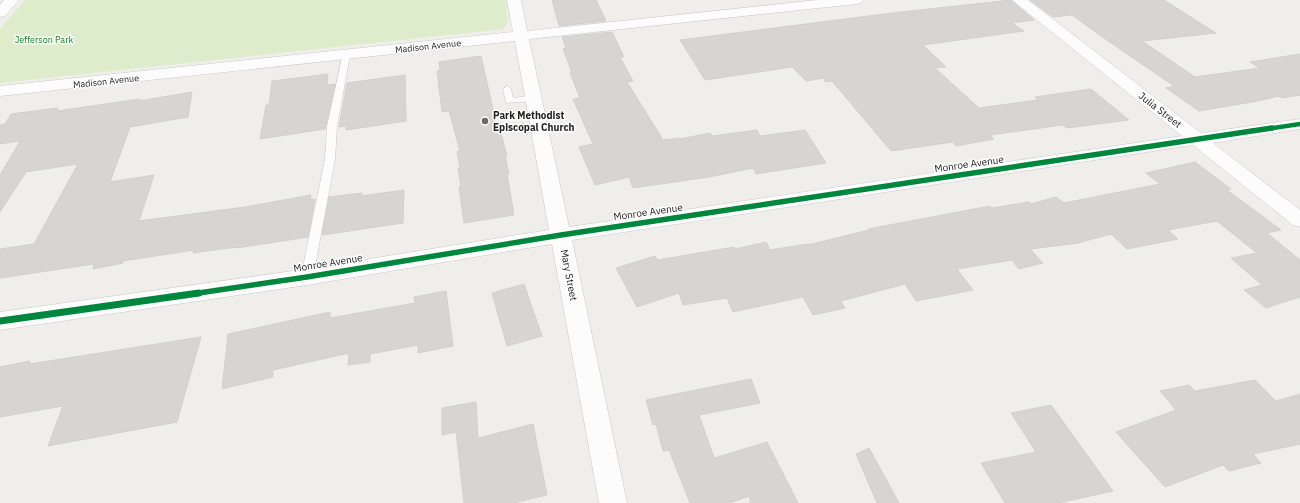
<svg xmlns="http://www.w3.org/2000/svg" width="1300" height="503" font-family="'IBM Plex Sans',sans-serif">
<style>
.grass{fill:#ddeccb}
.building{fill:#d7d4d2;stroke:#d3d0cc}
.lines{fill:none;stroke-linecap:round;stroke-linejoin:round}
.lane-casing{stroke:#c9c8c7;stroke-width:1}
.street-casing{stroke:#c9c8c7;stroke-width:1}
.lane{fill:#fdfcfc;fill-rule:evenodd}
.street{fill:#fdfcfc;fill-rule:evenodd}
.cycleway-far2-casing{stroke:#fff;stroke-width:6}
.cycleway-far1-casing{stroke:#fff;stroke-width:8}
.cycleway-casing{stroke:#fff;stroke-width:10}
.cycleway-far2{stroke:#00873e;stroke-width:4.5}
.cycleway-far1{stroke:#00873e;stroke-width:5.5}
.cycleway{stroke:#00873e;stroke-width:7}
.poi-dot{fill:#6a6968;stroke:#fff;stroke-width:1.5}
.labels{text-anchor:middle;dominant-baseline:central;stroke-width:3;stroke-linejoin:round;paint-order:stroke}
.far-park-label{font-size:9px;fill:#0c8416;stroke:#fff}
.far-street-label{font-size:9px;fill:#222;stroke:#fff}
.street-label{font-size:10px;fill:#222;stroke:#fff}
.poi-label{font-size:10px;font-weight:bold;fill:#222;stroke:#fff;text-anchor:start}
</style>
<rect width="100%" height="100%" fill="#f0eeeb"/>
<!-- grass -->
<path class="grass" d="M 25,0 L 505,0 L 508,22 L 503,29 L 0,83 L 0,29 Z"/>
<!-- building -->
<g class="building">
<path d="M 552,0 L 596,0 L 606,21 L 559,26 Z"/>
<path d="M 1011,0 L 1034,20 L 1012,23 L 1024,31 L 923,45 L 946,67 L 935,68 L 979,108 L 1038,100 L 1035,97 L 1091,89 L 1129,120 L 1067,128 L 1063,125 L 990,135 L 994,139 L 956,146 L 953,142 L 891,151 L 832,81 L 825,82 L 825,78 L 806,81 L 792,67 L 705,80 L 680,40 L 892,13 Z"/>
<path d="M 1030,0 L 1164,0 L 1216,33 L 1142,41 L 1195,77 L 1260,68 L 1250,62 L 1300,54 L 1300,95 L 1281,98 L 1279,96 L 1258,101 L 1199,111 L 1166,88 L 1174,86 L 1111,43 L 1072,15 L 1053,17 Z"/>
<path d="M 612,32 L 624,57 L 620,57 L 633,81 L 627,82 L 663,140 L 680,138 L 680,139 L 710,133 L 712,136 L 757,130 L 760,136 L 805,130 L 826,163 L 756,174 L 753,168 L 709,177 L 633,188 L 629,177 L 595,185 L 579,147 L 593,144 L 573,99 L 580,98 L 570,73 L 572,73 L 563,49 L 566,48 L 562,37 Z"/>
<path d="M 481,56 L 497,127 L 499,126 L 507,156 L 505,156 L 509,174 L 507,174 L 514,215 L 464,223 L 459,187 L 461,187 L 458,168 L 460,168 L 457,151 L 460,151 L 449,111 L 442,112 L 437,71 L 440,70 L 439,62 Z"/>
<path d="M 328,74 L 327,85 L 335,84 L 325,129 L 260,139 L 266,105 L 269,105 L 272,81 Z"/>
<path d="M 405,75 L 406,121 L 346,130 L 346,126 L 339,127 L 347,83 Z"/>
<path d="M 192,92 L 188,117 L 130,127 L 110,182 L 154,175 L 139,221 L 245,207 L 311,195 L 310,200 L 315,199 L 308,237 L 237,248 L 237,247 L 193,253 L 194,250 L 123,261 L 123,263 L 93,269 L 94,264 L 0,278 L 0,249 L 34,244 L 78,164 L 26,172 L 0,212 L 0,175 L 20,141 L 0,144 L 0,125 L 5,124 L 11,114 L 58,108 L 57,111 L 140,99 L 139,101 Z"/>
<path d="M 1195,162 L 1231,189 L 1227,190 L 1281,230 L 1267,233 L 1300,260 L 1300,297 L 1266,308 L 1244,290 L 1262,285 L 1231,258 L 1257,253 L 1217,221 L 1168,230 L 1178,239 L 1127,249 L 1111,234 L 1078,243 L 1030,249 L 1043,263 L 1019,269 L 1012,260 L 957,269 L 973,290 L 916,301 L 905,284 L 841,301 L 845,308 L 813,315 L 803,297 L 733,312 L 727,298 L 683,305 L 679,293 L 637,307 L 616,268 L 655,256 L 658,260 L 734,247 L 735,249 L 766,242 L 770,250 L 807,244 L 808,245 L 869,230 L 868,229 L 990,206 L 992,208 L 1029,202 L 1031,204 L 1056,197 L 1064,203 L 1160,184 L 1146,173 Z"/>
<path d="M 404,190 L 403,223 L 322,235 L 329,197 L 362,193 L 361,196 Z"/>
<path d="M 524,284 L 542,336 L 507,346 L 492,293 Z"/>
<path d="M 446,291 L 453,346 L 418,353 L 418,345 L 370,354 L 370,362 L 348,365 L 349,353 L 273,370 L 273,377 L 222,389 L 228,334 L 330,312 L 330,318 L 415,303 L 414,297 Z"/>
<path d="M 201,337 L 177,422 L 48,446 L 63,406 L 0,417 L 0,367 L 30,361 L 29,364 L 68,358 Z"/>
<path d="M 751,379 L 760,403 L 699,415 L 714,458 L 767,442 L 798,503 L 750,503 L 750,496 L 729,503 L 690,503 L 669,450 L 663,451 L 656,424 L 653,425 L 646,400 Z"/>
<path d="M 1255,380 L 1276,401 L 1300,394 L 1300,444 L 1253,454 L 1261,463 L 1229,471 L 1223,465 L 1165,487 L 1116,432 L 1176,410 L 1160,391 L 1189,385 L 1195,391 Z"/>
<path d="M 476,402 L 478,438 L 533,424 L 547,495 L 514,503 L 464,503 L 456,432 L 442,435 L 442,408 Z"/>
<path d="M 1051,405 L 1113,491 L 1058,503 L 1005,503 L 981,463 L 1036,452 L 1011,413 Z"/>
<path d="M 869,448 L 899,503 L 877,503 L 856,454 Z"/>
</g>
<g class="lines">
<defs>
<g id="lane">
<path d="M 343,53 L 349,53 L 350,55 L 337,127 L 335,159 L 313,277 L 311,280 L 307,281 L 303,280 L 301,277 L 325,159 L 327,127 Z"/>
<path d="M 507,86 L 511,89 L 513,98 L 534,95 L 538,98 L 534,101 L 506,103 L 503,89 Z"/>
</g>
<g id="street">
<path d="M 4,0 L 19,0 L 5,16 L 0,17 L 0,5 Z"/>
<path d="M 507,0 L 521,0 L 527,31 L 817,0 L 863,0 L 861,3 L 856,4 L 529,39 L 569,227 L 1182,136 L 1012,0 L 1028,0 L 1201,133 L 1300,119 L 1300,129 L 1213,143 L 1300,210 L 1300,227 L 1293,225 L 1193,145 L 572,240 L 627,503 L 599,503 L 552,244 L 307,285 L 0,330 L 0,312 L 307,269 L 549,230 L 515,41 L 0,96 L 0,86 L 513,32 Z"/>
</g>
</defs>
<!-- lane casing -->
<use href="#lane" class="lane-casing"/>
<!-- street casing -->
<use href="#street" class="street-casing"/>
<!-- lane -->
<use href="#lane" class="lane"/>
<!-- street -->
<use href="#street" class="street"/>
<defs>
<path id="cycleway-far2" d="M 1266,129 L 1300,124"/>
<path id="cycleway-far1" d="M 192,294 L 307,277 L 561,235 L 1272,128"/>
<path id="cycleway" d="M 0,321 L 199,293"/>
</defs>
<!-- cycleway-far2 casing -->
<use href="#cycleway-far2" class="cycleway-far2-casing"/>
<!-- cycleway-far1 casing -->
<use href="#cycleway-far1" class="cycleway-far1-casing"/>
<!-- cycleway casing -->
<use href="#cycleway" class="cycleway-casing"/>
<!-- cycleway-far2 -->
<use href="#cycleway-far2" class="cycleway-far2"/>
<!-- cycleway-far1 -->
<use href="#cycleway-far1" class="cycleway-far1"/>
<!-- cycleway -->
<use href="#cycleway" class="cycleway"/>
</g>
<!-- markers -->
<circle class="poi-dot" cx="485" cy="121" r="4"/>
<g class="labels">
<!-- far-park labels -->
<g class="far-park-label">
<text x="44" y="39">Jefferson Park</text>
</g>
<!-- far-street labels -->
<g class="far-street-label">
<text transform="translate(428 46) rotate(-6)">Madison Avenue</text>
<text transform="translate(106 81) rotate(-6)">Madison Avenue</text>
</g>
<!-- street labels -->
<g class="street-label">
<text transform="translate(1160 110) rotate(38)">Julia Street</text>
<text transform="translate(969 164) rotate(-8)">Monroe Avenue</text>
<text transform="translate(648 212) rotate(-8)">Monroe Avenue</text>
<text transform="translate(328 263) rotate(-9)">Monroe Avenue</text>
<text transform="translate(569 275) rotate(79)">Mary Street</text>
</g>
<!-- poi labels -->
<g class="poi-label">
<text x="493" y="115">Park Methodist<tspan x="493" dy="12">Episcopal Church</tspan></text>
</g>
</g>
</svg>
